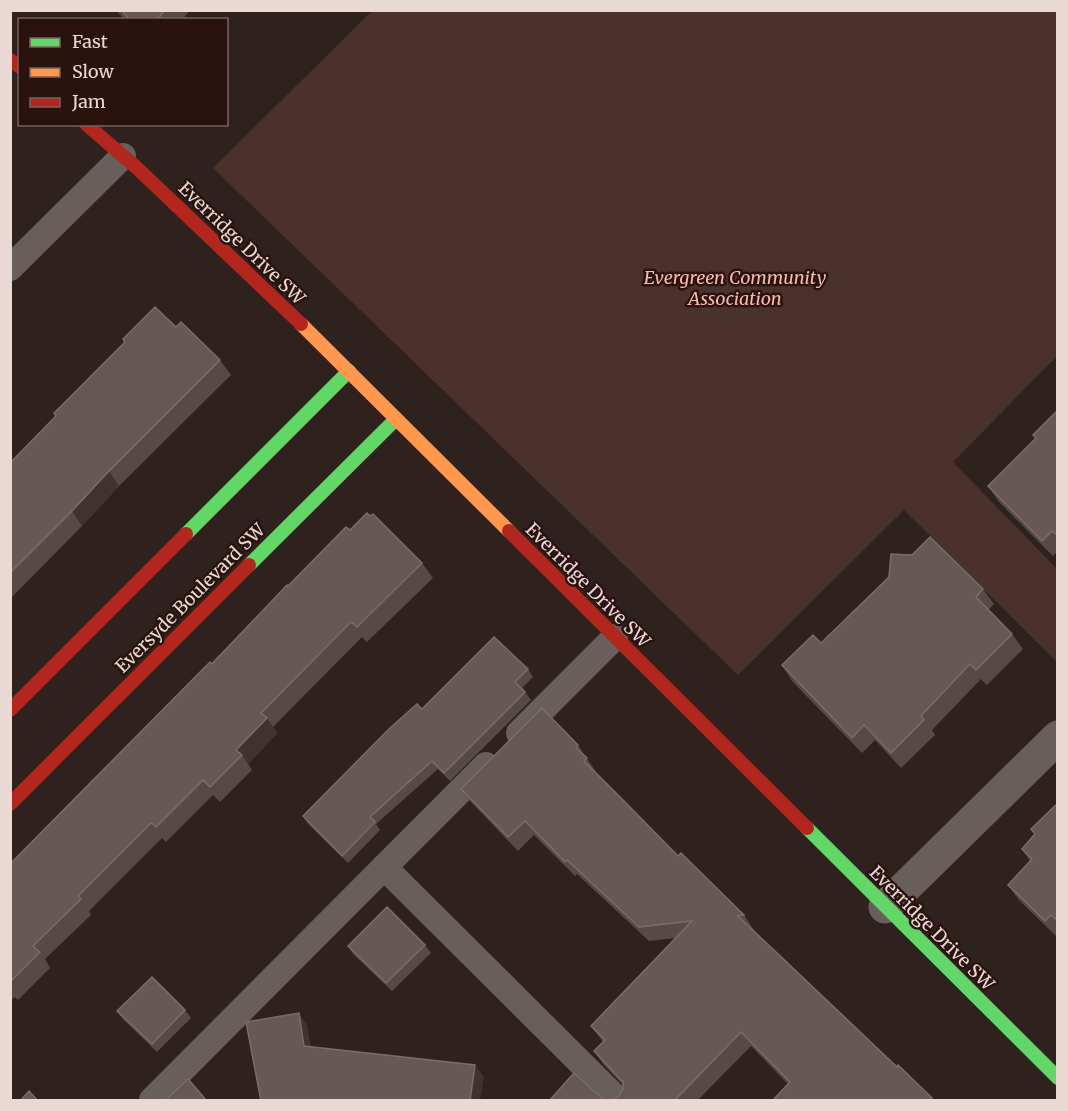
<svg xmlns="http://www.w3.org/2000/svg" width="1068" height="1111" font-family="Merriweather,serif">
<style>
.green{fill:#4b312c}
.lines{fill:none;stroke-linecap:round;stroke-linejoin:round}
.lane{stroke:#685f5d;stroke-width:26}
.street{stroke:#685f5d;stroke-width:33}
.fast{stroke:#63d668;stroke-width:14}
.slow{stroke:#ff974d;stroke-width:14}
.jam{stroke:#b3261e;stroke-width:14}
.wall{fill:#574946}
.shaded-wall{fill:#40322f}
.building{fill:#675855;stroke:#7b6c69;stroke-width:1.5}
.labels{text-anchor:middle;dominant-baseline:central;stroke-width:5;stroke-linejoin:round;paint-order:stroke}
.street-label{font-size:18px;fill:#ead8d5;stroke:#2a130f}
.park-label{font-size:18px;font-style:italic;fill:#f9baae;stroke:#2a130f}
</style>
<rect width="100%" height="100%" fill="#2f211e"/>
<!-- green -->
<path class="green" d="M 372,11 L 1057,11 L 1057,356 L 953,462 L 1057,569 L 1057,662 L 904,510 L 738,675 L 213,168 Z"/>
<g class="lines">
<!-- lane -->
<g class="lane">
<path d="M 10,268 L 123,156"/>
<path d="M 519,733 L 615,637"/>
<path d="M 384,867 L 618,1100"/>
<path d="M 152,1100 L 486,765"/>
</g>
<!-- street -->
<path class="street" d="M 885,907 L 1058,737"/>
<!-- fast -->
<g class="fast">
<path d="M 186,534 L 349,371"/>
<path d="M 249,565 L 396,419"/>
<path d="M 807,828 L 1058,1078"/>
</g>
<!-- slow -->
<path class="slow" d="M 301,324 L 509,531"/>
<!-- jam -->
<g class="jam">
<path d="M 10,60 L 20,67"/>
<path d="M 86,124 L 137,168 L 301,324"/>
<path d="M 509,531 L 807,828"/>
<path d="M 10,710 L 186,534"/>
<path d="M 10,804 L 249,565"/>
</g>
</g>
<!-- wall -->
<g class="wall">
<path d="M 116,10 L 190,10 L 182,20 L 125,20 Z"/>
<path d="M 176,327 L 220,360 L 231,375 L 119,486 L 82,526 L 10,599 L 10,463 L 56,416 L 125,342 L 123,339 Z"/>
<path d="M 1058,410 L 1058,551 L 1053,556 L 999,502 L 988,486 L 1035,439 L 1033,435 Z"/>
<path d="M 350,530 L 422,563 L 433,578 L 367,642 L 362,637 L 273,727 L 277,733 L 248,764 L 252,770 L 220,802 L 213,795 L 166,842 L 162,838 L 89,911 L 91,915 L 45,959 L 50,968 L 18,1000 L 15,997 L 10,1001 L 10,864 L 288,586 Z"/>
<path d="M 983,589 L 994,604 L 988,610 L 1012,634 L 1023,649 L 987,685 L 981,679 L 932,730 L 935,735 L 901,768 L 875,740 L 862,753 L 792,681 L 782,665 L 821,643 Z"/>
<path d="M 528,669 L 533,677 L 522,688 L 531,700 L 450,781 L 438,769 L 376,824 L 380,830 L 348,863 L 308,824 L 303,816 L 422,709 Z"/>
<path d="M 578,745 L 596,772 L 596,773 L 678,856 L 744,915 L 753,929 L 752,929 L 933,1101 L 772,1101 L 788,1084 L 751,1046 L 697,1101 L 549,1101 L 613,1100 L 619,1096 L 623,1089 L 623,1085 L 604,1065 L 594,1051 L 603,1042 L 591,1026 L 676,938 L 649,941 L 577,874 L 575,876 L 534,835 L 518,851 L 471,802 L 461,789 Z"/>
<path d="M 1058,803 L 1058,934 L 1056,936 L 1019,900 L 1008,885 L 1030,861 L 1022,849 L 1035,834 L 1031,829 Z"/>
<path d="M 425,945 L 431,953 L 392,991 L 353,954 L 348,946 Z"/>
<path d="M 185,1010 L 191,1018 L 157,1052 L 123,1019 L 117,1011 Z"/>
</g>
<!-- shaded-wall -->
<g class="shaded-wall">
<path d="M 109,471 L 119,486 L 82,526 L 72,511 Z"/>
<path d="M 267,718 L 277,733 L 248,764 L 242,755 L 236,750 Z"/>
<path d="M 299,1013 L 307,1025 L 313,1058 L 304,1046 Z"/>
<path d="M 475,1065 L 484,1077 L 480,1101 L 470,1101 Z"/>
</g>
<!-- building -->
<g class="building">
<path d="M 121,10 L 165,10 L 157,20 L 130,20 Z"/>
<path d="M 155,307 L 176,327 L 181,322 L 220,360 L 109,471 L 72,511 L 10,573 L 10,463 L 56,416 L 54,413 L 125,342 L 123,339 Z"/>
<path d="M 1058,410 L 1058,536 L 1052,531 L 1042,541 L 988,486 L 1036,438 L 1033,435 Z"/>
<path d="M 367,513 L 370,516 L 373,514 L 422,563 L 357,627 L 351,622 L 261,713 L 267,718 L 236,750 L 242,755 L 210,787 L 203,780 L 156,827 L 151,823 L 78,896 L 81,899 L 33,946 L 40,952 L 10,982 L 10,864 L 210,662 L 212,664 L 287,585 L 288,586 L 346,527 L 350,530 Z"/>
<path d="M 930,537 L 983,589 L 976,597 L 1012,634 L 976,670 L 970,664 L 921,716 L 924,720 L 891,753 L 864,725 L 852,738 L 782,665 L 813,635 L 821,643 L 889,577 L 891,554 L 912,555 Z"/>
<path d="M 494,637 L 528,669 L 515,682 L 525,692 L 444,773 L 432,761 L 370,817 L 375,822 L 342,856 L 303,816 L 390,728 L 417,704 L 422,709 Z"/>
<path d="M 542,708 L 578,745 L 576,748 L 587,758 L 584,761 L 625,802 L 678,856 L 681,853 L 744,915 L 738,916 L 897,1067 L 898,1065 L 932,1098 L 929,1101 L 772,1101 L 790,1082 L 741,1032 L 674,1101 L 549,1101 L 574,1073 L 604,1100 L 613,1100 L 619,1096 L 623,1089 L 623,1082 L 594,1051 L 605,1040 L 591,1026 L 692,921 L 639,927 L 567,860 L 565,862 L 525,821 L 508,837 L 461,789 Z"/>
<path d="M 1058,803 L 1058,921 L 1051,915 L 1045,921 L 1008,885 L 1032,859 L 1022,849 L 1035,834 L 1031,829 Z"/>
<path d="M 387,907 L 425,945 L 386,983 L 348,946 Z"/>
<path d="M 152,977 L 185,1010 L 152,1044 L 117,1011 Z"/>
<path d="M 299,1013 L 304,1046 L 475,1065 L 470,1101 L 261,1101 L 246,1022 Z"/>
<path d="M 188,1079 L 207,1101 L 165,1101 Z"/>
<path d="M 29,1091 L 38,1101 L 20,1101 Z"/>
</g>
<g class="labels">
<!-- street labels -->
<g class="street-label">
<text transform="translate(242 243) rotate(44)">Everridge Drive SW</text>
<text transform="translate(588 585) rotate(45)">Everridge Drive SW</text>
<text transform="translate(190 598) rotate(-45)">Eversyde Boulevard SW</text>
<text transform="translate(932 928) rotate(45)">Everridge Drive SW</text>
</g>
<!-- park labels -->
<g class="park-label">
<text x="735" y="277">Evergreen Community<tspan x="735" dy="21">Association</tspan></text>
</g>
</g>
<!-- border -->
<rect width="1068" height="1111" fill="none" stroke="#ead8d5" stroke-width="24"/>
<!-- legend -->
<rect x="18" y="18" width="210" height="108" fill="#2a130f" stroke="#77625e" stroke-width="1.5"/>
<rect x="30" y="38" width="30" height="9" fill="#63d668" stroke="#77625e" stroke-width="1.5"/>
<text x="72" y="48" font-size="18" fill="#ead8d5">Fast</text>
<rect x="30" y="68" width="30" height="9" fill="#ff974d" stroke="#77625e" stroke-width="1.5"/>
<text x="72" y="78" font-size="18" fill="#ead8d5">Slow</text>
<rect x="30" y="98" width="30" height="9" fill="#b3261e" stroke="#77625e" stroke-width="1.5"/>
<text x="72" y="108" font-size="18" fill="#ead8d5">Jam</text>
</svg>
